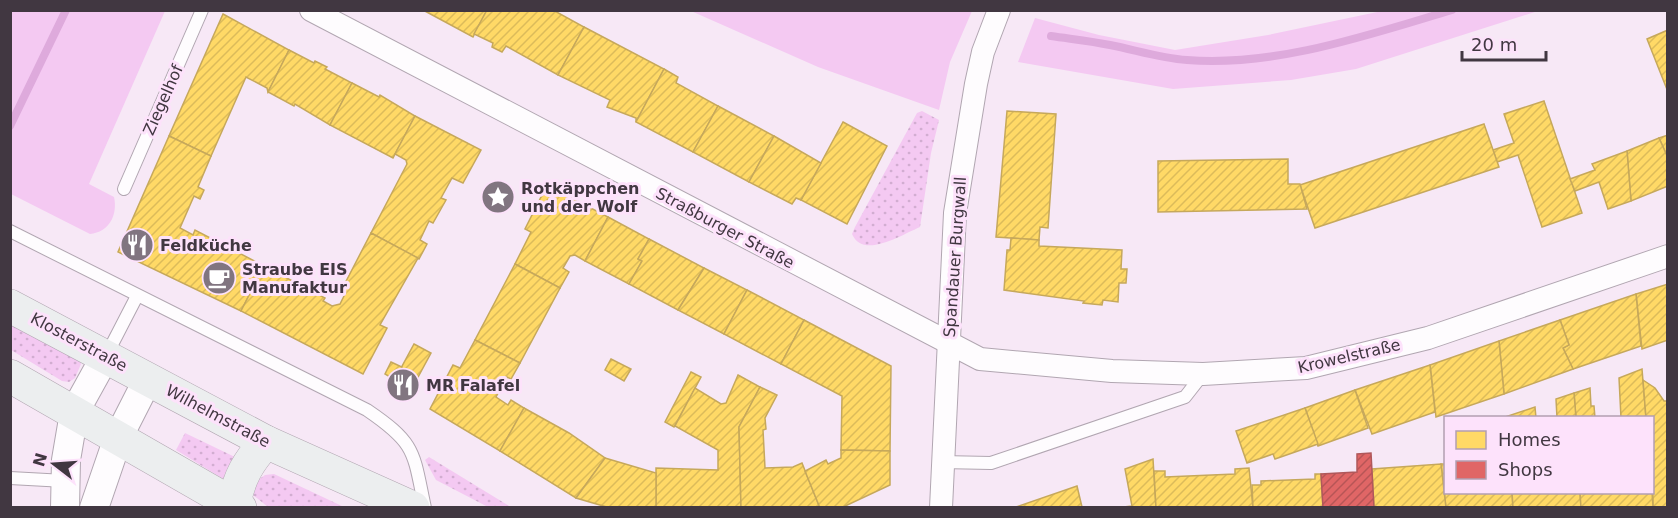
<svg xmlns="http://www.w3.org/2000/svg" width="1678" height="518" font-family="'DejaVu Sans',sans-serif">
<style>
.grass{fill:url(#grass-dots)}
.green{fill:#f4c9f2}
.homes{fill:url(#homes-hatch);stroke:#c6a85b;stroke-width:1.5}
.shops{fill:url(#shops-hatch);stroke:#b0585b;stroke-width:1.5}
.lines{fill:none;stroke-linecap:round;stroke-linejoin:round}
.stream{stroke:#deaadc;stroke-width:8}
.service-casing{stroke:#b1a6b1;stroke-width:14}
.minor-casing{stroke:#b1a6b1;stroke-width:24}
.tertiary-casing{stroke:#b1a6b1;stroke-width:30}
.secondary-casing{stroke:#b1a6b1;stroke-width:34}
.service{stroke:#fefcfe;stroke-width:12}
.minor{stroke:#fefcfe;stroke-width:22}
.tertiary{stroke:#fefcfe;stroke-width:28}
.secondary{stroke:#eceeef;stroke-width:33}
.labels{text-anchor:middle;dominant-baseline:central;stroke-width:6;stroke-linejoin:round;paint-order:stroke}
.street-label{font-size:16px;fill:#413741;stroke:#fde2fb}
.poi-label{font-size:16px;font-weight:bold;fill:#413741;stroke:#fde2fb;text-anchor:start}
</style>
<defs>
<pattern id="grass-dots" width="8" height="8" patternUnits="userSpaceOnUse" patternTransform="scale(1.5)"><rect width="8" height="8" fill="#f4c9f2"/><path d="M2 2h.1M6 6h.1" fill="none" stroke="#d2add1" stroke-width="1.8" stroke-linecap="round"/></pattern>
<pattern id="homes-hatch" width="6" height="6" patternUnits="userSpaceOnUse" patternTransform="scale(1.5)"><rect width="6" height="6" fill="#ffd966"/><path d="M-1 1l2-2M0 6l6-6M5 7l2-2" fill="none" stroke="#dcbb5a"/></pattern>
<pattern id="shops-hatch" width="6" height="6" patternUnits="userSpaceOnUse" patternTransform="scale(1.5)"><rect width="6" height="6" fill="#e06666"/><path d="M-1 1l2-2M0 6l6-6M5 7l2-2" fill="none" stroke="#b75556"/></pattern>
</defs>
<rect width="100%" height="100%" fill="#f7e8f6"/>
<!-- grass -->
<g class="grass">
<path d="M 922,111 L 939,120 L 931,153 L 920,227 C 903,234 863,260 852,234 L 855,227 L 917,113 Z"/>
<path d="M 10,323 L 79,359 L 81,364 L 75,378 L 69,382 L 62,381 L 11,350 Z"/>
<path d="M 185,433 L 237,458 L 225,480 L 176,450 Z"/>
<path d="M 429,457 L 511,507 L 488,507 L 436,480 L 425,460 Z"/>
<path d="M 274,474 L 344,507 L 268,507 L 253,495 L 258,480 L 265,475 Z"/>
</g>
<!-- green -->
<g class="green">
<path d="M 10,11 L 165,11 L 89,184 L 114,197 C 118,215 109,232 90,234 L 11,194 Z"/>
<path d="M 691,11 L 972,11 L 950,62 L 939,110 L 818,67 Z"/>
<path d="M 1382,11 L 1538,11 L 1356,69 L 1291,80 L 1173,89 L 1018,62 L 1035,18 L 1099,35 L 1175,50 L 1268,35 Z"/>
</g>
<!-- homes -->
<g class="homes">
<path d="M 423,10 L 487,10 L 473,37 Z"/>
<path d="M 487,10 L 553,10 L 584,27 L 558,75 L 506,46 L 502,52 L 492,47 L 493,43 L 474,34 Z"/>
<path d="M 223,14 L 289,50 L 268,92 L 267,88 L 246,77 L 211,156 L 169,136 Z"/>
<path d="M 584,27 L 664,69 L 636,122 L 636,118 L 607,107 L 610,100 L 558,75 Z"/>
<path d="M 1668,30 L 1668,92 L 1647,39 Z"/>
<path d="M 289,50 L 314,63 L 315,61 L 327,67 L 325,69 L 352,83 L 330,125 L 295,104 L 294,106 L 268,92 Z"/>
<path d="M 664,69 L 678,77 L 676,83 L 718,106 L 693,152 L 636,122 Z"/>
<path d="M 352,83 L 379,97 L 380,95 L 415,116 L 393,158 L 330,125 Z"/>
<path d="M 1544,101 L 1582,213 L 1542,227 L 1518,155 L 1497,162 L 1493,150 L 1514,143 L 1504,114 Z"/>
<path d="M 718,106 L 774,136 L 749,182 L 693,152 Z"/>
<path d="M 1007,111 L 1056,114 L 1048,228 L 1040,227 L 1039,240 L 996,237 Z"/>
<path d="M 415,116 L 481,150 L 463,183 L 452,178 L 441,198 L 446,200 L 433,223 L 429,221 L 420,240 L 427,244 L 419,259 L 371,233 L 407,164 L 406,160 L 395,154 Z"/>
<path d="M 843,122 L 887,146 L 847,224 L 801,200 Z"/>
<path d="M 1484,124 L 1499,167 L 1315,228 L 1300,185 Z"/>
<path d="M 1668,135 L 1668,158 L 1659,138 Z"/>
<path d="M 169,136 L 211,156 L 198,187 L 204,190 L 200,199 L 194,196 L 180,228 L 193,235 L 195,230 L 264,266 L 241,311 L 118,252 Z"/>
<path d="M 774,136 L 821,163 L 801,200 L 796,198 L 792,204 L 749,182 Z"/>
<path d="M 1659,138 L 1668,158 L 1668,186 L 1631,201 L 1627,151 Z"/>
<path d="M 1627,151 L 1631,201 L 1608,209 L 1599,182 L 1575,191 L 1570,179 L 1595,170 L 1592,164 Z"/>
<path d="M 1288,159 L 1288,184 L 1300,184 L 1307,209 L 1158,212 L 1158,161 Z"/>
<path d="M 547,185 L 608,217 L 585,261 L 575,255 L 570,256 L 563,268 L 569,272 L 560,288 L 515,264 L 531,232 L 525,229 Z"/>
<path d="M 608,217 L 649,239 L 638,259 L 642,261 L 629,284 L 585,261 Z"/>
<path d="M 371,233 L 418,258 L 380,325 L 387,328 L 363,374 L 241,311 L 264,266 L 325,298 L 323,301 L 332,306 L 340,304 L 345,294 L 341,291 Z"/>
<path d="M 1011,238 L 1039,240 L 1039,246 L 1122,250 L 1121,269 L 1127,269 L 1126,283 L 1119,283 L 1118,302 L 1103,300 L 1102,305 L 1083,303 L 1084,301 L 1004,290 L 1007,250 L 1010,250 Z"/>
<path d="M 649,239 L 704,268 L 678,310 L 629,284 L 642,261 L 638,259 Z"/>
<path d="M 515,264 L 560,288 L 520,363 L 475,340 Z"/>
<path d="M 704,268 L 747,290 L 724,334 L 678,310 Z"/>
<path d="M 1668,284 L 1668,340 L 1642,349 L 1636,294 Z"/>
<path d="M 747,290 L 804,320 L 781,364 L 724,334 Z"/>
<path d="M 1636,294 L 1641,346 L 1573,369 L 1563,348 L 1569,345 L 1560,320 Z"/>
<path d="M 804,320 L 891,366 L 890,451 L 841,450 L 842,396 L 781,364 Z"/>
<path d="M 1560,320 L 1569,345 L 1563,348 L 1573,369 L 1504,394 L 1499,341 Z"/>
<path d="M 475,340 L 520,363 L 511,379 L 507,377 L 496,397 L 508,405 L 511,400 L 524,408 L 500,451 L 430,409 L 453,365 L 460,368 Z"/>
<path d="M 1499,341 L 1504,394 L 1436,417 L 1430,365 Z"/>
<path d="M 414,344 L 431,353 L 417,379 L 400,370 Z"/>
<path d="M 611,359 L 631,369 L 624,381 L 605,370 Z"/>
<path d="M 391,362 L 402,367 L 395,380 L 385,374 Z"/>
<path d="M 1430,365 L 1435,412 L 1372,434 L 1355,390 Z"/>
<path d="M 1642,369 L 1646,418 L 1621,418 L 1619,378 Z"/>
<path d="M 691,372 L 701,377 L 674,427 L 665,422 Z"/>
<path d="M 738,375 L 760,387 L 739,427 L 741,508 L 656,508 L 656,468 L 718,470 L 718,450 L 675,426 L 695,388 L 721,404 L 726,403 Z"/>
<path d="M 1643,380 L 1655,388 L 1664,401 L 1668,401 L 1668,507 L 1653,507 L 1652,418 L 1646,418 Z"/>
<path d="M 760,387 L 777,395 L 765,418 L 766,429 L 763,430 L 765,468 L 793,467 L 802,463 L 820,508 L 741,508 L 739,427 Z"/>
<path d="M 1590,388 L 1591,406 L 1594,406 L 1595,418 L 1576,418 L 1574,393 Z"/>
<path d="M 1355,390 L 1368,428 L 1318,446 L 1305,408 Z"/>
<path d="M 1574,393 L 1576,418 L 1557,418 L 1556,399 Z"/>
<path d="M 1535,407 L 1536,418 L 1505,418 L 1505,417 Z"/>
<path d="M 524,408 L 569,433 L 605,458 L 576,498 L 500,451 Z"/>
<path d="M 1305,408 L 1318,444 L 1275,459 L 1273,454 L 1247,463 L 1236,431 Z"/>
<path d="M 841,450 L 890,451 L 890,485 L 841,508 L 820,508 L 805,471 L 826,460 L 828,464 L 841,458 Z"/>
<path d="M 605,458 L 656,473 L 656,508 L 610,508 L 576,498 Z"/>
<path d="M 1153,459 L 1156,508 L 1115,508 L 1132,506 L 1125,469 Z"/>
<path d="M 1441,464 L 1446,464 L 1446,492 L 1512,492 L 1513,508 L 1446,508 Z"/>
<path d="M 1441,464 L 1446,508 L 1374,508 L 1372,469 Z"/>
<path d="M 1249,468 L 1253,508 L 1156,508 L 1154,471 L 1165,471 L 1165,477 L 1235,474 L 1235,469 Z"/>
<path d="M 1315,474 L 1321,474 L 1323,508 L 1253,508 L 1252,485 L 1261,485 L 1261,481 L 1315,479 Z"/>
<path d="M 1077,486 L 1082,507 L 1104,508 L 1013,508 Z"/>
<path d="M 1512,492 L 1580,492 L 1581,508 L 1513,508 Z"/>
<path d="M 1580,492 L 1652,492 L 1653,507 L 1581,508 Z"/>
</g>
<!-- shops -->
<g class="shops">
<path d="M 400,370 L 417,379 L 409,394 L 393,385 Z"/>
<path d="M 1371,453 L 1374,508 L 1323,508 L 1321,474 L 1357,472 L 1357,454 Z"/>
</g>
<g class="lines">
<!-- stream -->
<g class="stream">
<path d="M 1051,36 C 1071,39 1091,41 1110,45 C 1136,50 1160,58 1187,60 C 1276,67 1368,35 1452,10"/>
<path d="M 10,126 L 66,10"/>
</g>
<defs>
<g id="service">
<path d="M 124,189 L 202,10"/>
<path d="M 10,231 L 367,410 C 417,444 413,452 425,508"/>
<path d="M 106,356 L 137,296"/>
<path d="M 941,462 L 991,463 L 1185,397 L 1203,374"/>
<path d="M 10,478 L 65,481"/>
</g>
<g id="minor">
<path d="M 311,10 L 980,359 L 1112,371 L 1203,374 L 1306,368 L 1428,338 L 1668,256"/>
<path d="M 941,508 L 955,213 L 976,84 L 983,52 L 999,10"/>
</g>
<g id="tertiary">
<path d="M 65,508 L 66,460 L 74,413 L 105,357"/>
<path d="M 94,508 L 118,438 L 148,379"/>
</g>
<g id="secondary">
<path d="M 10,306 L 266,442 L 413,508"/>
<path d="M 10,376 L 240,508"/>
<path d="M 234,504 C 239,477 248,462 266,442"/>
</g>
</defs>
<!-- service casing -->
<use href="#service" class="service-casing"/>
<!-- minor casing -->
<use href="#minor" class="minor-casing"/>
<!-- tertiary casing -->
<use href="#tertiary" class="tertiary-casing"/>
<!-- secondary casing -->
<use href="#secondary" class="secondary-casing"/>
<!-- service -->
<use href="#service" class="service"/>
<!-- minor -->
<use href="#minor" class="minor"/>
<!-- tertiary -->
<use href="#tertiary" class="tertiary"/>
<!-- secondary -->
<use href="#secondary" class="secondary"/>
</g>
<!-- icons -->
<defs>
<symbol id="sight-disc" viewBox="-11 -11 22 22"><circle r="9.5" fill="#817580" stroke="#fde2fb"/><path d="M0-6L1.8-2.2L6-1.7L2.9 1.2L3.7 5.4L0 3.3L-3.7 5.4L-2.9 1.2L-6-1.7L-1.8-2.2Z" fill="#fff"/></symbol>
<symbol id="restaurant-disc" viewBox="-11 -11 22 22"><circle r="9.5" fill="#817580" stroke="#fde2fb"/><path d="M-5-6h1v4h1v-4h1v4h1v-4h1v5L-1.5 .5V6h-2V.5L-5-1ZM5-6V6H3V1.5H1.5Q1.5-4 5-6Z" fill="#fff"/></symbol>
<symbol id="cafe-disc" viewBox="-11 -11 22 22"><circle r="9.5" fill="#817580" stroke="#fde2fb"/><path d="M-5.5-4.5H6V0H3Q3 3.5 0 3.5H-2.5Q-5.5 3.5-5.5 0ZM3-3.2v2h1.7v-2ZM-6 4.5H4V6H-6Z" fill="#fff"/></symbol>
</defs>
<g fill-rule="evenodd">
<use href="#sight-disc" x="479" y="178" width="38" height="38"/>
<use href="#restaurant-disc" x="118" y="226" width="38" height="38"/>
<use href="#cafe-disc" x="200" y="259" width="38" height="38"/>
<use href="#restaurant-disc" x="384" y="366" width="38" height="38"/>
</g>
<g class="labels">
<!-- street labels -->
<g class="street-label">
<text transform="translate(163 100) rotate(-66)">Ziegelhof</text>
<text transform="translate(725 228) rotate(28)">Straßburger Straße</text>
<text transform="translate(955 257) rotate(-86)">Spandauer Burgwall</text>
<text transform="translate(79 342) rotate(28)">Klosterstraße</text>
<text transform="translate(1349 356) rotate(-13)">Krowelstraße</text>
<text transform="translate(218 416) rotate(28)">Wilhelmstraße</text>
</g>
<!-- poi labels -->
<g class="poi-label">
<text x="521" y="188">Rotkäppchen<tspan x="521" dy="18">und der Wolf</tspan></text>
<text x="160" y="245">Feldküche</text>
<text x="242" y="269">Straube EIS<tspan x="242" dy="18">Manufaktur</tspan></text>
<text x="426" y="385">MR Falafel</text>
</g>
</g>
<!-- border -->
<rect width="1678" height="518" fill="none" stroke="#413741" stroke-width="24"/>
<!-- legend -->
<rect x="1444" y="416" width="210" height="78" fill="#fde2fb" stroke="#b29eb1" stroke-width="1.5"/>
<rect x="1456" y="431" width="30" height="18" fill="#ffd966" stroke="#b29eb1" stroke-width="1.5"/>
<text x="1498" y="446" font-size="18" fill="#413741">Homes</text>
<rect x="1456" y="461" width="30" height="18" fill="#e06666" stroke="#b29eb1" stroke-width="1.5"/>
<text x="1498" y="476" font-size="18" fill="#413741">Shops</text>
<!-- north arrow -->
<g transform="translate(54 464) rotate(287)" stroke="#fde2fb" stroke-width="4.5" paint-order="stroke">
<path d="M0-4.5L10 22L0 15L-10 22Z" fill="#413741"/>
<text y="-9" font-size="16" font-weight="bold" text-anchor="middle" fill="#413741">N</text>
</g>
<!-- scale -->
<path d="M1462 51v9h84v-9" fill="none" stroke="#413741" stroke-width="3"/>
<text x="1471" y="51" font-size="18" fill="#413741" stroke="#fde2fb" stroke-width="4.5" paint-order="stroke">20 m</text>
</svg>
